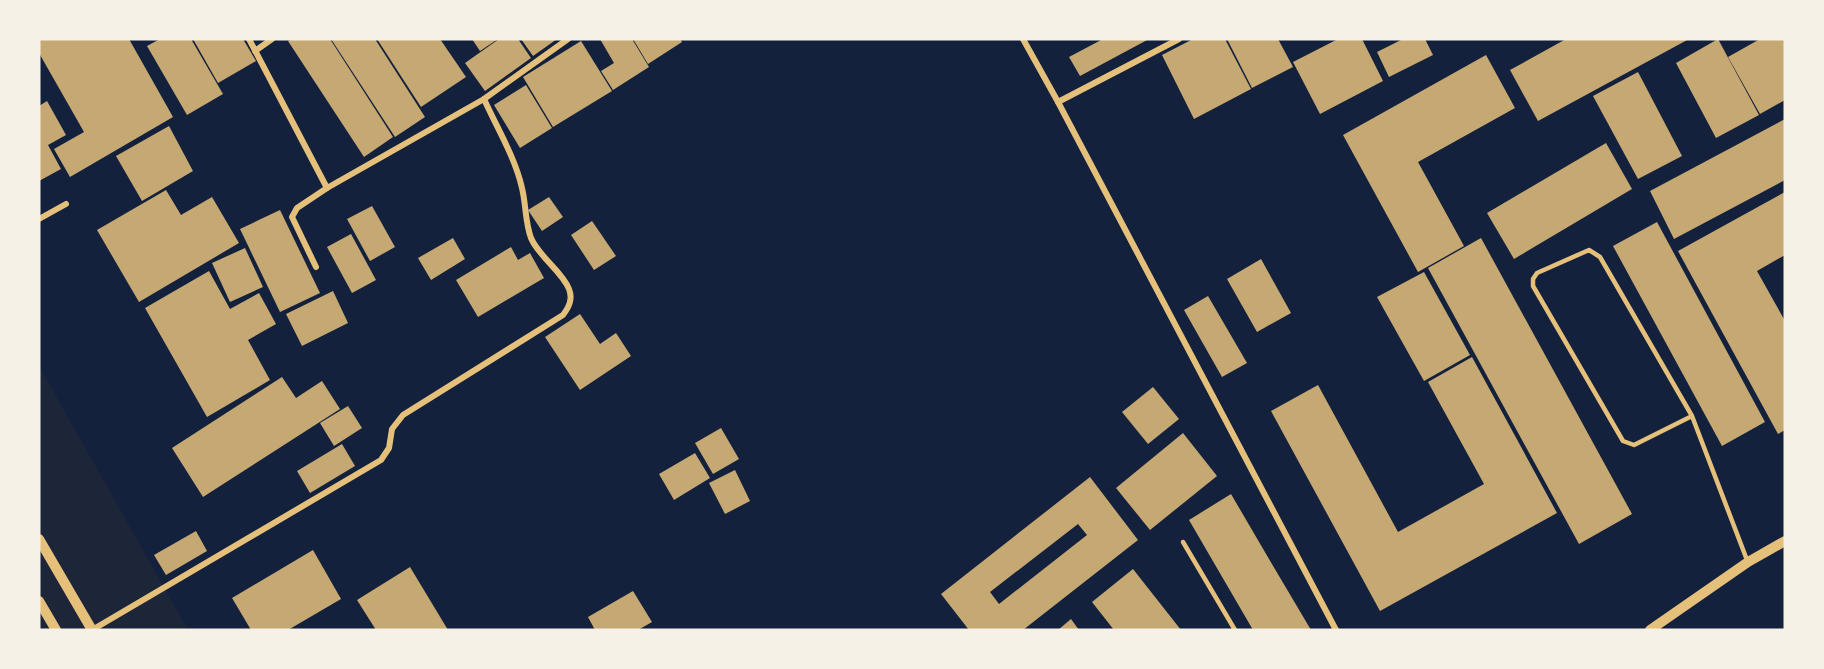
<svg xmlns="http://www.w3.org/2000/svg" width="1824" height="669" font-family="'IBM Plex Sans',sans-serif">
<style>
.green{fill:#1d2539}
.building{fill:#c6a872;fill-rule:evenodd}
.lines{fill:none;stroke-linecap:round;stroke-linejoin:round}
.service{stroke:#e5c07b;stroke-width:4.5}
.minor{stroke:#e5c07b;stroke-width:6}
.tertiary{stroke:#e5c07b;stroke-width:10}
</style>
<rect width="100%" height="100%" fill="#14213d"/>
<!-- green -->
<path class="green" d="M 39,366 L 188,630 L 39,630 Z"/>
<!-- building -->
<g class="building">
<path d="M 39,39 L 129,39 L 173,117 L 70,177 L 54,149 L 84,132 L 39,53 Z"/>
<path d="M 160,39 L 191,39 L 223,94 L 187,115 L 147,46 Z"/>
<path d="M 193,39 L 243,39 L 256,61 L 218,83 Z"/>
<path d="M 292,39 L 330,39 L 393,137 L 364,157 L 288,41 Z"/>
<path d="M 331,39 L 375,39 L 425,117 L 395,137 Z"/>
<path d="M 377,39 L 440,39 L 466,77 L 421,107 Z"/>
<path d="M 472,39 L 498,39 L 480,51 Z"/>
<path d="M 499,39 L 518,39 L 531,58 L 485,91 L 465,63 Z"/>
<path d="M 521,39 L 557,39 L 533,56 Z"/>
<path d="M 600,39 L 632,39 L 649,67 L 613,90 L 601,71 L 614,63 Z"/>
<path d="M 633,39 L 680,39 L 682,42 L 648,64 Z"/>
<path d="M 1103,39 L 1149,39 L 1080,76 L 1069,57 Z"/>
<path d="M 1193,39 L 1225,39 L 1251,89 L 1194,119 L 1162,55 Z"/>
<path d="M 1227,39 L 1278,39 L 1293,67 L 1252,88 Z"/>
<path d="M 1338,39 L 1362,39 L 1383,81 L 1320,114 L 1293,62 Z"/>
<path d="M 1403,39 L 1425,39 L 1433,55 L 1389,77 L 1377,52 Z"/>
<path d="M 1566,39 L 1689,39 L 1538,121 L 1510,70 Z"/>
<path d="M 1718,39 L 1759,115 L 1716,138 L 1676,63 Z"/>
<path d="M 1760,39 L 1785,39 L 1785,100 L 1760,114 L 1728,57 Z"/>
<path d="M 581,41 L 612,91 L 553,127 L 523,77 Z"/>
<path d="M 1486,55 L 1515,108 L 1418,162 L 1464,246 L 1418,272 L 1343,135 Z"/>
<path d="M 1638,72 L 1682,156 L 1638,179 L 1593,96 Z"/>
<path d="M 526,85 L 552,128 L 520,148 L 494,105 Z"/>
<path d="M 47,101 L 66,135 L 48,145 L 61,169 L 39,181 L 39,106 Z"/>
<path d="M 1785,119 L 1785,180 L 1674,239 L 1650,191 Z"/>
<path d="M 169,126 L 193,171 L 142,201 L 116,156 Z"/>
<path d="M 1606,143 L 1632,189 L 1514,259 L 1487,213 Z"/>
<path d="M 166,190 L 181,215 L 212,197 L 239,243 L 139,302 L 97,230 Z"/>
<path d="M 1785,192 L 1785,255 L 1757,271 L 1785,321 L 1785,430 L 1778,434 L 1678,251 Z"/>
<path d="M 549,197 L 563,217 L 542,231 L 528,210 Z"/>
<path d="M 372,206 L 395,247 L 370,261 L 347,219 Z"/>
<path d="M 280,210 L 320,293 L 280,312 L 240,229 Z"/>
<path d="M 592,221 L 616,256 L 594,270 L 571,235 Z"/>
<path d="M 1657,222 L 1765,422 L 1722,446 L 1613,246 Z"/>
<path d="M 351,234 L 376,280 L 352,293 L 327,247 Z"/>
<path d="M 453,238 L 465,259 L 431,280 L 418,258 Z"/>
<path d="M 1481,238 L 1632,514 L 1579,544 L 1428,268 Z"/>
<path d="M 511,247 L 518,260 L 530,253 L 544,278 L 478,317 L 456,280 Z"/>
<path d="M 245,248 L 263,287 L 230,302 L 212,263 Z"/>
<path d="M 1261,259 L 1291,313 L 1257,332 L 1227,279 Z"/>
<path d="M 209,271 L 230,309 L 259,293 L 276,324 L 248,340 L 270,380 L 207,417 L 145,308 Z"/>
<path d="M 1424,272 L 1470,355 L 1424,381 L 1377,297 Z"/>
<path d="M 333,291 L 348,323 L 302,346 L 286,314 Z"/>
<path d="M 1208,296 L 1247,363 L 1222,377 L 1184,310 Z"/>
<path d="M 580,314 L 600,344 L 616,333 L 631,356 L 580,390 L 545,337 Z"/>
<path d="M 1472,357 L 1557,513 L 1380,611 L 1271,411 L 1318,385 L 1398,532 L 1484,484 L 1428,382 Z"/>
<path d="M 282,377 L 296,398 L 322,381 L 340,409 L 203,497 L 172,448 Z"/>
<path d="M 1153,387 L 1179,419 L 1148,444 L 1122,412 Z"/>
<path d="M 348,406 L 362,428 L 334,446 L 320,423 Z"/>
<path d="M 721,428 L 739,459 L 713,474 L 695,443 Z"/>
<path d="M 1183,433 L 1217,476 L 1150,530 L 1116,488 Z"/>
<path d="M 342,444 L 355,466 L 310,493 L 297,471 Z"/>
<path d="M 695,453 L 710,478 L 674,500 L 659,474 Z"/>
<path d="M 735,470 L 750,501 L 725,514 L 709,483 Z"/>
<path d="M 1090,477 L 1138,540 L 1023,630 L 969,630 L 941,594 ZM 1078,524 L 1087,535 L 999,604 L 990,592 Z"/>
<path d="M 1231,494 L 1269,559 L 1311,630 L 1253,630 L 1189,520 Z"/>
<path d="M 196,531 L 207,551 L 166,575 L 154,555 Z"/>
<path d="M 313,550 L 341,599 L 288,630 L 251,630 L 232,598 Z"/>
<path d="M 410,567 L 448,630 L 376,630 L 357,600 Z"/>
<path d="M 1133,569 L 1181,630 L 1114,630 L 1092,602 Z"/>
<path d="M 633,591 L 652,622 L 638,630 L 595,630 L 588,617 Z"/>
<path d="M 1071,619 L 1079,630 L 1058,630 Z"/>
</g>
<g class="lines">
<!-- service -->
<g class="service">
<path d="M 1692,416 L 1634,445 L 1623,441 L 1533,286 L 1533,279 L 1537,273 L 1589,250 L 1600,257 L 1692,416 L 1747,560"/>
<path d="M 1183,542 L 1235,630"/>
</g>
<!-- minor -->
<g class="minor">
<path d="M 249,39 L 327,188 L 484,99 L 568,39"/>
<path d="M 1023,39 L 1058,102 L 1336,630"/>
<path d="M 255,51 L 272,39"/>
<path d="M 1058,102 L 1179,39"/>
<path d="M 39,219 L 66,204"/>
<path d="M 316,267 L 292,217 L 297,208 L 327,188"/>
<path d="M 92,630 L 381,460 L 389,448 L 392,429 L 403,415 L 563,315 C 569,307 573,299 569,289 C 562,271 539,257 531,238 C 525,222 526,204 522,188 C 515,157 497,128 484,99"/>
</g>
<!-- tertiary -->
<g class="tertiary">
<path d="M 39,539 L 92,630"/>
<path d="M 39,601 L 56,630"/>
<path d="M 1650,630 L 1748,562 L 1785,541"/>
</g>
</g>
<!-- border -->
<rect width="1824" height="669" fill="none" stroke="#f6f1e7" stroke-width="81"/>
</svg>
